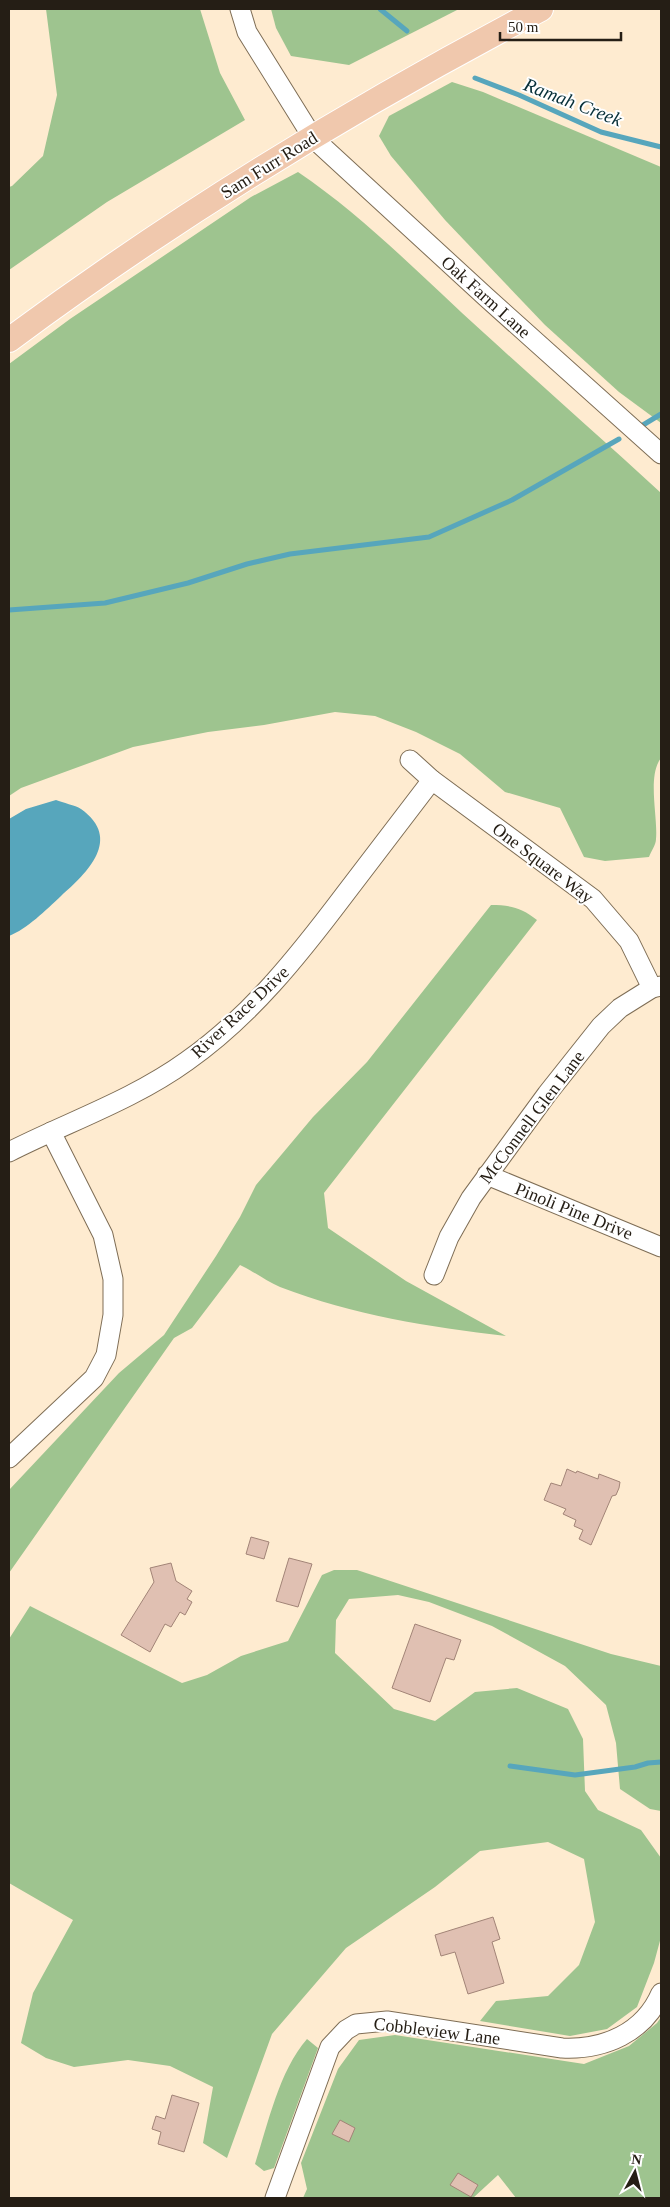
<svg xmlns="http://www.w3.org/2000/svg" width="670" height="2207" font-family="Georgia,serif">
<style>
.forest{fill:#9ec48f}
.water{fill:#57a6bc}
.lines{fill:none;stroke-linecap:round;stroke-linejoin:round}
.stream{stroke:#57a6bc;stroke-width:5}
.building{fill:#e0c0b2;stroke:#a28477}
.minor-casing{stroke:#7e6d55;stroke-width:21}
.major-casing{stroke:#fff;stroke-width:26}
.minor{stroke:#fff;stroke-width:19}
.major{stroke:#f0c8ad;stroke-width:24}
.labels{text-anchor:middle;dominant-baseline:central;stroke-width:4;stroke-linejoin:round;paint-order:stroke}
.street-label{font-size:18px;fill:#251e15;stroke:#fff}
.water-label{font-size:19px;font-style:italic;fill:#083039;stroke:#fff}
</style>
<rect width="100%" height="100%" fill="#feebd0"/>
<!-- forest -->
<g class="forest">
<path d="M 46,9 L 200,9 L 220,73 L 245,120 L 107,202 L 9,270 L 9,187 L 12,186 L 43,156 L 57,95 Z"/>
<path d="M 271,9 L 459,9 L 349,65 L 291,56 L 276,28 Z"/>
<path d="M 452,82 L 483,92 L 661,167 L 661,423 L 619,392 L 545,325 L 445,220 L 391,156 L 379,136 L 389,116 Z"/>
<path d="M 298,172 C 366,218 423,278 484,333 C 543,387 602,439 661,493 L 661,758 C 647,776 658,817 656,839 C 656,845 651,851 649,857 L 605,861 L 584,857 L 560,808 L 505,792 L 460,754 L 416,732 L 375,716 L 335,712 L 264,725 L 208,732 L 133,747 L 21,788 L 9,796 L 9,364 L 70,319 L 251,197 Z"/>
<path d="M 491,905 C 510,905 522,908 537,920 L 324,1193 L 328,1228 L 406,1281 L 506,1336 C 429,1327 353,1315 280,1287 C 266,1281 253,1271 240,1265 L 192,1328 L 174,1338 L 9,1573 L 9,1490 L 119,1373 L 164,1335 L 216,1256 L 240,1217 L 256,1185 L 313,1117 L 367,1062 Z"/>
<path d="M 334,1570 L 357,1570 L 611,1654 L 661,1666 L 661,1811 L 650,1809 L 620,1789 L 616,1743 L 606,1705 L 565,1666 L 492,1626 L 429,1602 L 398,1595 L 349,1599 L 336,1620 L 335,1653 L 394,1709 L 435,1721 L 475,1692 L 517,1688 L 568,1709 L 583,1739 L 585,1791 L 598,1810 L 641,1830 L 661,1858 L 661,1937 L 654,1963 L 637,2007 L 607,2029 L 570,2036 L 480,2021 L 496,2001 L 548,1996 L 579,1965 L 595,1922 L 584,1859 L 548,1842 L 480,1851 L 435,1887 L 346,1948 L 272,2034 L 227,2158 L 203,2143 L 213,2087 L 170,2066 L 128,2060 L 74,2067 L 46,2058 L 21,2043 L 33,1993 L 73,1920 L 9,1883 L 9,1639 L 30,1606 L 182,1683 L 207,1675 L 241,1656 L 288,1641 L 322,1575 Z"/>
<path d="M 661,2017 L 661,2198 L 516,2198 L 498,2175 L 473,2198 L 303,2198 L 307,2189 L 301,2163 L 338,2069 L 359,2040 L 395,2035 L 584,2064 L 629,2046 L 657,2023 Z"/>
<path d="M 307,2039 L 318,2048 L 274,2168 L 264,2171 L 255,2164 C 268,2124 279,2071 307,2039 Z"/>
</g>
<!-- water -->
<path class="water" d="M 56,800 C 63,803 75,805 81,809 C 123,839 87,873 61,896 C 46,910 27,929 9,936 L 9,819 L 26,809 Z"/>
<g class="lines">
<!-- stream -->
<g class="stream">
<path d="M 380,9 L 407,31"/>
<path d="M 475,78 L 519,95 L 601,132 L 661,147"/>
<path d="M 643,425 L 661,414"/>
<path d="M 9,610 L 105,603 L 188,583 L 247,564 L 290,554 L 429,537 L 512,500 L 619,439"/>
<path d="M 510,1766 L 575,1775 L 635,1767 L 648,1763 L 661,1762"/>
</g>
</g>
<!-- building -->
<g class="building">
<path d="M 567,1469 L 576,1473 L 577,1471 L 598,1479 L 599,1474 L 620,1482 L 619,1488 L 616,1495 L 612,1496 L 591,1545 L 579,1539 L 583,1530 L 574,1526 L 576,1520 L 563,1514 L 566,1509 L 544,1500 L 551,1483 L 561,1486 Z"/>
<path d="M 251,1537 L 269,1542 L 264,1559 L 246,1554 Z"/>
<path d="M 289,1558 L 312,1564 L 298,1607 L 276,1601 Z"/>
<path d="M 171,1563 L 176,1581 L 192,1591 L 187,1599 L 192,1602 L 185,1615 L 180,1612 L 171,1627 L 165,1624 L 150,1652 L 121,1635 L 154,1582 L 150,1568 Z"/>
<path d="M 415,1624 L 461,1640 L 454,1660 L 446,1658 L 430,1702 L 392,1688 Z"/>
<path d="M 493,1917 L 500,1939 L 492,1942 L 504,1983 L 468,1994 L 455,1952 L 441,1956 L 435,1935 Z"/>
<path d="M 172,2095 L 199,2103 L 184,2152 L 158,2144 L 161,2132 L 152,2129 L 156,2116 L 165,2119 Z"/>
<path d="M 340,2120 L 355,2128 L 349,2142 L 332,2134 Z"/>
<path d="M 458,2173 L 478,2185 L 471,2197 L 450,2185 Z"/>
</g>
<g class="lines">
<defs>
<g id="minor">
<path d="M 240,9 L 247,32 L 313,138 L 486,297 L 661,454"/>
<path d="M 410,760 L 432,780 L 593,899 L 629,941 L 652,988"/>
<path d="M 9,1152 C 68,1122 133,1100 187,1061 C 251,1016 299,955 345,894 C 374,856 403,818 432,780"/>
<path d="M 487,1175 L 661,1247"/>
<path d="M 434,1275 L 449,1237 L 471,1198 L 547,1094 L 601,1026 L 620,1008 L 652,988 L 661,986"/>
<path d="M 9,1458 L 94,1378 L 106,1355 L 113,1315 L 113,1279 L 103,1235 L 51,1132"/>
<path d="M 275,2198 L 330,2047 L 346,2030 L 356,2024 L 387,2021 L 562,2048 C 604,2050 644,2033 661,1993"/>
</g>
<path id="major" d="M 9,340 C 176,216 356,106 541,9"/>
</defs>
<!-- minor casing -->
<use href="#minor" class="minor-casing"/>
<!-- major casing -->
<use href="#major" class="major-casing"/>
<!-- minor -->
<use href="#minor" class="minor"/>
<!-- major -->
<use href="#major" class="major"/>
</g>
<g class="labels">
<!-- street labels -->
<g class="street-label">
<text transform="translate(269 165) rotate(-32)">Sam Furr Road</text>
<text transform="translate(486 297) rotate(42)">Oak Farm Lane</text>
<text transform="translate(543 863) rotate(37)">One Square Way</text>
<text transform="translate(240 1012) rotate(-43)">River Race Drive</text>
<text transform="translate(532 1117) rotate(-53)">McConnell Glen Lane</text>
<text transform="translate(574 1211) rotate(22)">Pinoli Pine Drive</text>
<text transform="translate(437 2031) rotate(7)">Cobbleview Lane</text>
</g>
<!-- water labels -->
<g class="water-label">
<text transform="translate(573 102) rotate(21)">Ramah Creek</text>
</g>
</g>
<!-- border -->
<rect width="670" height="2207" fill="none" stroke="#251e15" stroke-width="20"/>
<!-- north arrow -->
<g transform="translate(635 2172) rotate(7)" stroke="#ffffff" stroke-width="4" paint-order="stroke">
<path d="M0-4L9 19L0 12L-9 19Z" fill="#251e15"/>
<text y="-8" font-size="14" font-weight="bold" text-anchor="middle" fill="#251e15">N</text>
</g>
<!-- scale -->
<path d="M500 32v8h121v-8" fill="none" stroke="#251e15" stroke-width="2.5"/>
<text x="508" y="32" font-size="15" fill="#251e15" stroke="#ffffff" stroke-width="4" paint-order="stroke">50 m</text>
</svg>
